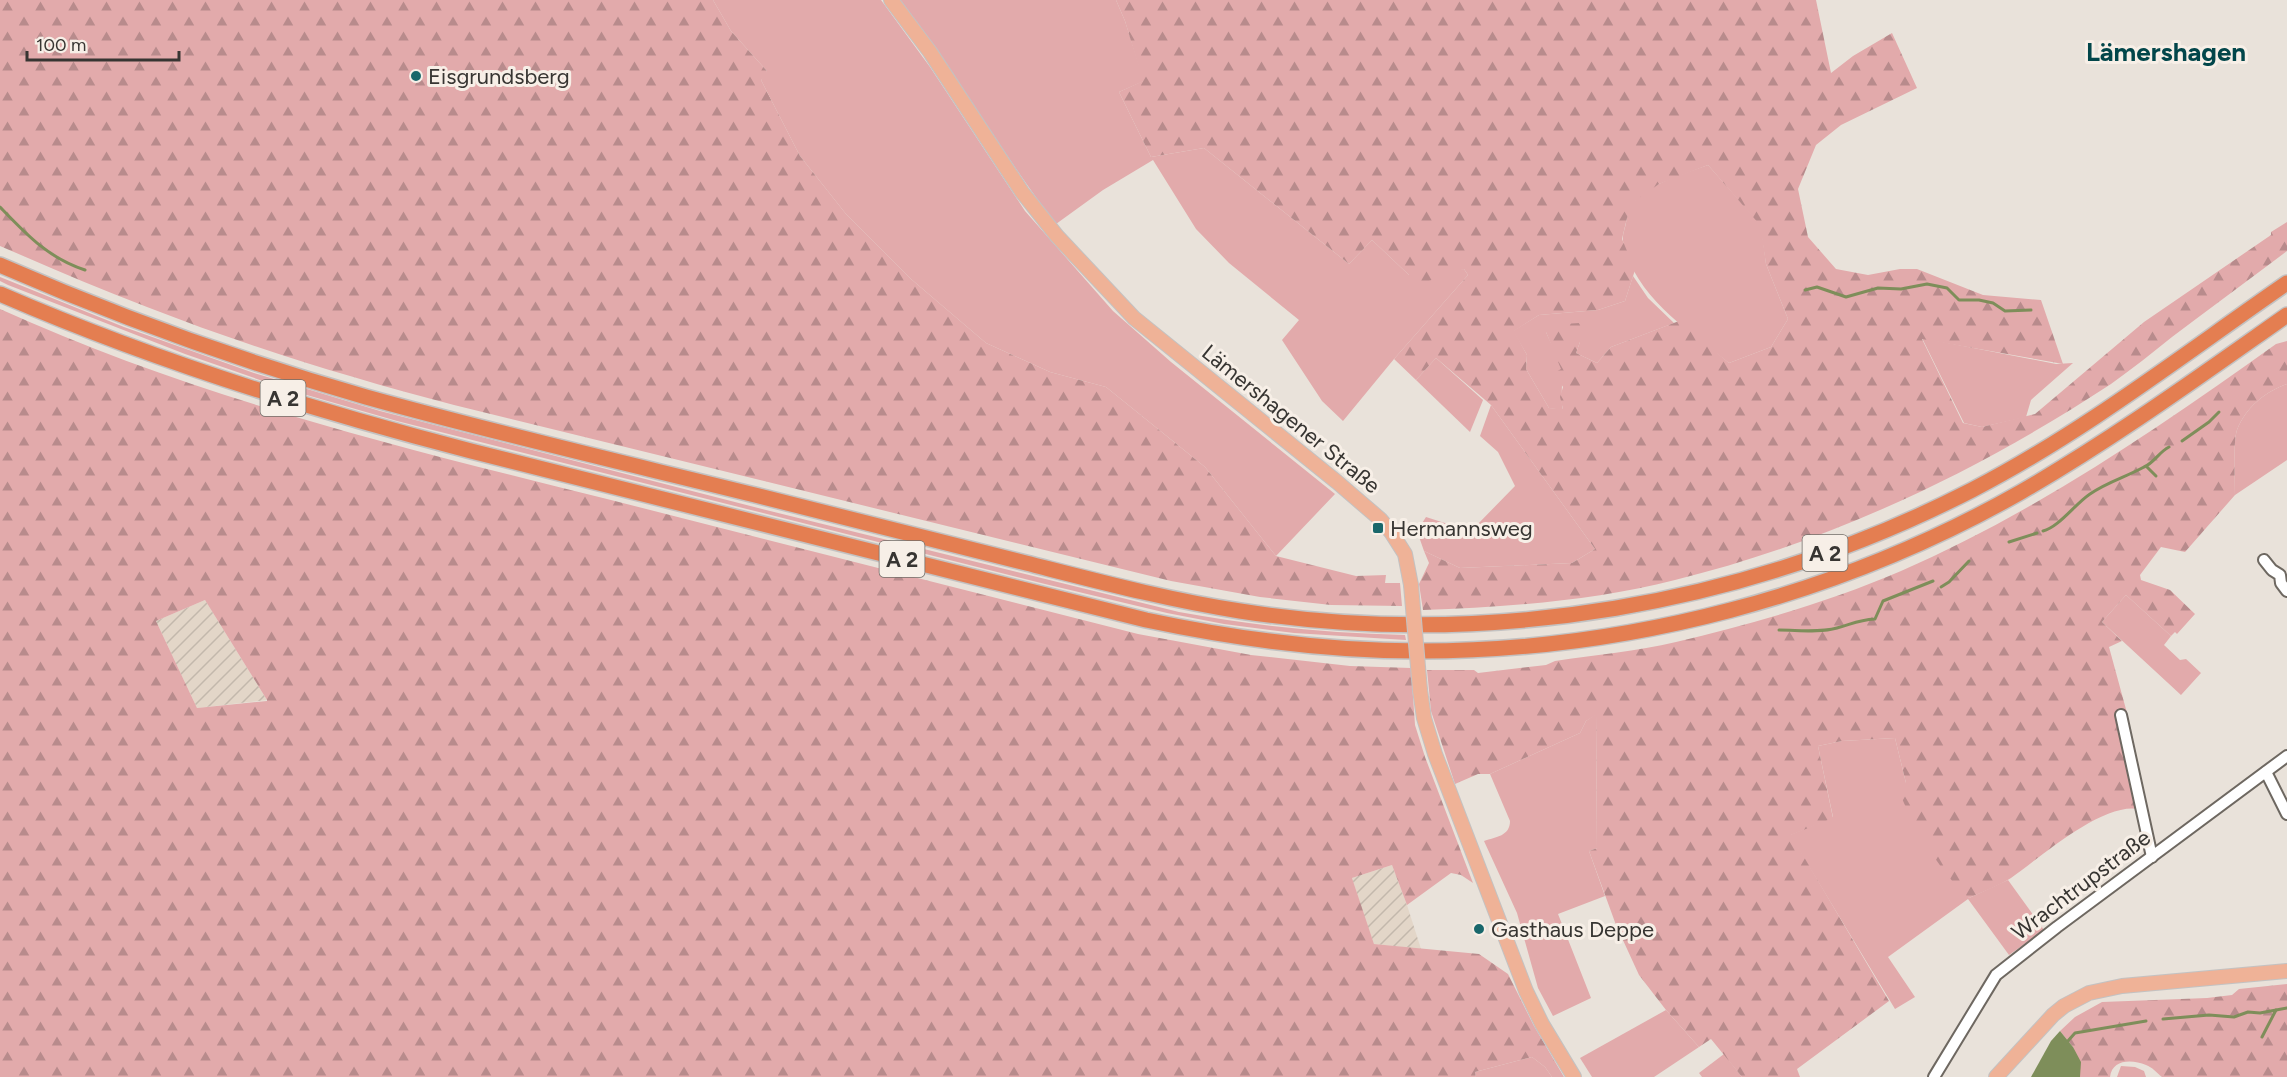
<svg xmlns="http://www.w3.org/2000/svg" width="2287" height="1077" font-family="Figtree,sans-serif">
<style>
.industrial{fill:url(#industrial-furrows)}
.green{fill:#e2aaab}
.forest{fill:url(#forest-firs);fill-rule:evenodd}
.water{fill:#7e8e5a}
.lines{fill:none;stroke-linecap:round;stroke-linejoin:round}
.stream{stroke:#7e8e5a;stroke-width:3}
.minor-casing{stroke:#6e6861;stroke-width:14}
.major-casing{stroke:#c3c2c2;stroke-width:16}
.highway-casing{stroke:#c3c2c2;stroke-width:18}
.minor{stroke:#fff;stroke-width:10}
.major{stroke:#efb297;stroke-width:14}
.highway{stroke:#e47e51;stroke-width:15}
.major-bridge-casing{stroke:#c3c2c2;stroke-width:16;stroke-linecap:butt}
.major-bridge{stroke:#efb297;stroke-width:14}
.poi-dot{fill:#19676b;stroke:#f7efe7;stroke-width:2}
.labels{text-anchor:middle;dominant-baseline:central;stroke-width:6;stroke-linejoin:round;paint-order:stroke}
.shield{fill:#f7efe7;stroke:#716d68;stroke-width:1.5}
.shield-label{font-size:21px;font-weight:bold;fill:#373532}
.poi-label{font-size:22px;fill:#373532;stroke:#f7efe7;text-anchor:start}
.street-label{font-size:22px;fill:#373532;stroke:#f7efe7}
.quarter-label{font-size:26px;font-weight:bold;fill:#02464a;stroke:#f7efe7}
</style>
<defs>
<pattern id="industrial-furrows" width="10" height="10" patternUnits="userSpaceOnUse" patternTransform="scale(1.5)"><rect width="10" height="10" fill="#e3d6c8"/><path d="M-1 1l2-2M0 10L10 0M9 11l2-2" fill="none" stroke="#c3b8ac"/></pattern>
<pattern id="forest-firs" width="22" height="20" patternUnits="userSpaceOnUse" patternTransform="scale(1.5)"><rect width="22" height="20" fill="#e2aaab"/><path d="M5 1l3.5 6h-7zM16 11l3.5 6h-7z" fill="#b88b8c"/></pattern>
</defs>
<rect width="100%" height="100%" fill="#e9e2da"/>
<!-- industrial -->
<g class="industrial">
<path d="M 205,600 L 267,700 L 197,708 L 156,621 Z"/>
<path d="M 1392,865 L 1407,905 L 1421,949 L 1374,944 L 1365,919 L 1352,878 Z"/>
</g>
<!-- green -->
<g class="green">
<path d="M 713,0 L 881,0 L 930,67 L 1025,211 L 1113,311 L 1171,362 L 1335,494 L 1276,556 L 1205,467 L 1106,387 L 1050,372 L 986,343 L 911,279 L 846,214 L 800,156 L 761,80 L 767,71 L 731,31 Z"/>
<path d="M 899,0 L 1116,0 L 1125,21 L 1144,81 L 1119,92 L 1151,157 L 1204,148 L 1349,264 L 1372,240 L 1409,275 L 1464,269 L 1468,275 L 1394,359 L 1343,421 L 1322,401 L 1282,340 L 1299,320 L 1229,263 L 1196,229 L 1153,160 L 1103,190 L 1056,224 C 1000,152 956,71 899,0 Z"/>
<path d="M 1708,165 L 1761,225 L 1766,264 L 1788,319 L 1771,347 L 1729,363 C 1690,332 1633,295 1623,241 C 1622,235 1625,229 1626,223 C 1627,215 1632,203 1637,198 C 1657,181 1684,174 1708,165 Z"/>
<path d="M 1633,276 L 1648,298 L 1674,323 L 1611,347 L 1597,363 L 1576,353 L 1580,342 L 1546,332 C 1551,344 1560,359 1562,372 C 1563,385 1560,397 1563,410 L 1549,408 L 1526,369 L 1527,355 L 1513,331 L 1539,315 L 1598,310 L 1625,301 Z"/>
<path d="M 0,277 L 124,327 L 254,373 L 380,411 L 766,510 L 1179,612 C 1254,626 1329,633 1405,635 L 1406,640 L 1294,633 L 1224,624 L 1167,613 L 1045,584 L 397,421 L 286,389 L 185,354 L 8,285 L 0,281 Z"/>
<path d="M 1922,338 L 2056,364 L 2073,363 L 2031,400 L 2026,417 L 1982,427 L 1964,423 Z"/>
<path d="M 1436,358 L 1483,400 L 1470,432 L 1416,380 Z"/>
<path d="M 2287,384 L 2287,460 L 2235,495 C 2235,480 2233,441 2237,430 C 2246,407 2265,392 2287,384 Z"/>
<path d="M 1491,405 L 1595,549 L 1572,563 L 1460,568 L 1424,551 L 1417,531 L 1426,517 L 1454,526 L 1475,527 L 1515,486 L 1498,452 L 1480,436 Z"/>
<path d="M 2126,595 L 2171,636 L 2164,645 L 2180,660 L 2186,659 L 2201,673 L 2181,695 L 2102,622 Z"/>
<path d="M 1596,714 L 1597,848 L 1589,851 L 1605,896 L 1558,914 L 1591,998 L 1553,1016 L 1538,988 L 1517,913 L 1484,841 C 1496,837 1510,836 1510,821 L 1490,774 L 1580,733 L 1586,721 Z"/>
<path d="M 1895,738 L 1906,783 L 1969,898 L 2008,880 L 2044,930 L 2009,955 L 1968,899 L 1888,957 L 1915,997 L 1895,1009 L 1790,835 L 1833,817 L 1818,746 L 1842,741 Z"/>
<path d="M 1666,1010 L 1699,1047 L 1654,1077 L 1592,1077 L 1580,1058 Z"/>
<path d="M 1724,1054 L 1742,1077 L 1702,1077 L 1699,1073 Z"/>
<path d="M 1532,1057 L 1545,1067 L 1552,1077 L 1476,1077 L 1475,1072 Z"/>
<path d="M 2121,1066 L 2135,1067 L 2144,1071 L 2146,1077 L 2117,1077 Z"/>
</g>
<!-- forest -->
<g class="forest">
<path d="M 0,0 L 713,0 L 731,31 L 767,71 L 766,76 L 761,80 L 800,156 L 846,214 L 911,279 L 986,343 L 1050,372 L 1106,387 L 1205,467 L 1276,556 L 1356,576 L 1386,575 L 1385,583 L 1400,583 L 1402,606 L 1331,605 L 1260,597 L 1171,581 L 454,405 C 350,378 247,346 147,307 C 97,288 49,267 0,246 Z"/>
<path d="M 1116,0 L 1816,0 L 1831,73 L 1853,56 L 1892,33 L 1917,88 L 1841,125 L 1816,145 L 1798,189 L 1808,237 L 1836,269 L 1868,275 L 1900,269 L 1917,269 L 1983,295 L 2041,300 L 2063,364 L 1922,339 L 1963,423 L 1982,427 L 2035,414 L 2144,322 L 2271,235 L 2271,232 L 2287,222 L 2287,251 C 2249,280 2210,308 2172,337 C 2152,353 2132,369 2111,384 C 1977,472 1830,542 1675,580 C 1593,601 1507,607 1423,610 L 1419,584 L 1429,563 L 1424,551 L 1460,568 L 1572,563 L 1595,549 L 1491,405 L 1436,358 L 1416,380 L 1394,359 L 1468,275 L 1464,269 L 1423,283 L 1409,275 L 1372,240 L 1349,264 L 1204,148 L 1151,157 L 1119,92 L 1143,81 L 1125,21 ZM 1708,165 L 1760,225 L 1766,264 L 1788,319 L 1771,347 L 1729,363 L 1679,321 L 1611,347 L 1597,363 L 1576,353 L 1580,342 L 1587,337 L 1587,328 L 1579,323 L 1549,325 L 1546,332 L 1561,369 L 1554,373 L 1563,387 L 1560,397 L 1563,409 L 1549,408 L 1526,369 L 1527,355 L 1514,331 L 1539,315 L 1598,310 L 1625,301 L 1635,270 L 1622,239 L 1627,218 L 1636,200 L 1659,184 Z"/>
<path d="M 0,309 C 194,397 401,448 607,499 C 784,544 961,589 1138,634 L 1251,655 L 1350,666 L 1411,668 L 1415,725 L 1425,757 L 1473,883 L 1461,875 L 1451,873 L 1407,905 L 1392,865 L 1352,878 L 1374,944 L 1479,954 L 1508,974 L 1534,1026 L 1564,1077 L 1552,1077 L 1545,1067 L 1532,1057 L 1475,1072 L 1476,1077 L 0,1077 ZM 205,600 L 267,700 L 267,701 L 197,708 L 156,621 Z"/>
<path d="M 2287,341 L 2287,384 C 2265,392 2246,407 2237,430 C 2233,441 2235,480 2235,495 L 2185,552 L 2161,547 L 2140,575 L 2141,580 L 2170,590 L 2195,614 L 2177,634 L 2175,632 L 2171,636 L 2126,595 L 2102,622 L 2122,641 L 2109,647 L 2127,713 L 2124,716 L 2139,809 C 2102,802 2041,857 2011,878 C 1998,886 1982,892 1969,898 C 1940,873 1912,824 1898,789 L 1906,783 L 1895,738 L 1842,741 L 1818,746 L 1833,818 L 1791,835 L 1889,1001 L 1797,1069 L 1800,1077 L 1742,1077 L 1711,1039 L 1699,1047 L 1666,1010 L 1639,975 L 1616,925 L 1589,851 L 1597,848 L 1596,715 L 1586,721 L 1580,733 L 1490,774 L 1478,774 L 1455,784 L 1431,711 L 1427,670 L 1474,670 L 1478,673 L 1546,665 L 1555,661 C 1595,655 1637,651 1676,642 C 1752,624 1829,602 1901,571 C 2036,512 2157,429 2276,344 Z"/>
<path d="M 2287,984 L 2287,1077 L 2162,1077 C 2157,1073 2152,1067 2146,1065 C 2132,1059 2112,1059 2110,1077 L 2080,1077 L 2073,1047 L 2060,1031 L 2075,1017 L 2102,1002 L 2207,998 L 2232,995 L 2239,989 Z"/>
</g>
<!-- water -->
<path class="water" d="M 2060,1031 L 2073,1047 L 2081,1062 L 2080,1077 L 2031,1077 L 2051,1041 Z"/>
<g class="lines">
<!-- stream -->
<g class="stream">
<path d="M 0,207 C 26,234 48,258 85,270"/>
<path d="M 1805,290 L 1817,287 L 1846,297 L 1878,288 L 1901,289 L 1927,284 L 1947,288 L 1959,300 L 1979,300 L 1993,303 L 2005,311 L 2031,310"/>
<path d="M 2182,441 L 2209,422 L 2219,412"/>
<path d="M 2147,467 L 2156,476"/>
<path d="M 2043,531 C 2059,527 2075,504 2090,494 C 2107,482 2126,477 2144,467 C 2154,463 2159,452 2169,447"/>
<path d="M 2009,542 L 2037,533"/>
<path d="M 1941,587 L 1949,582 L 1969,561"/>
<path d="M 1779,630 C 1798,630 1819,633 1837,628 C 1852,624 1858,620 1875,619 L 1883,601 L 1933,581"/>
<path d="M 2163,1019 L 2209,1015 L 2234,1017 L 2248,1012 L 2260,1013 L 2287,1008"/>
<path d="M 2262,1037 L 2276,1010"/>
<path d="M 2067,1042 L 2075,1033 L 2146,1021"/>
</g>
<defs>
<g id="minor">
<path d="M 2264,560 L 2272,570 L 2280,575 L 2281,583 L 2287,591"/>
<path d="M 2121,715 L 2152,857"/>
<path d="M 2266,772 L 2287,814"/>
<path d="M 1934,1077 L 1996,975 L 2057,927 L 2287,756"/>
</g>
<g id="major">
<path d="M 891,0 L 930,52 L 1022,192 L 1057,236 L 1134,318 L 1337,482 L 1380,519 L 1391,532 L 1405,554 L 1411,585"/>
<path d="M 1420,690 L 1424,718 L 1435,754 L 1526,991 L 1542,1024 L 1574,1077"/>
<path d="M 1996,1077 L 2053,1015 L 2064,1006 L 2089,993 L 2122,986 L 2287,971"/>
</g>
<g id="highway">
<path d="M 0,265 C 119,317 241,361 366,397 C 495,433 625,463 755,495 C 846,518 936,541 1026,563 C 1097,581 1168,600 1240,611 C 1489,650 1748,605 1972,490 C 2084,432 2184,354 2287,283"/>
<path d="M 0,294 C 152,360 311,410 471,451 L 1146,620 C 1236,639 1327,651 1420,651 C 1628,651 1840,595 2021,492 C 2113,439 2200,376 2287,315"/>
</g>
</defs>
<!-- minor casing -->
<use href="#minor" class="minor-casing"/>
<!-- major casing -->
<use href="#major" class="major-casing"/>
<!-- highway casing -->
<use href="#highway" class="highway-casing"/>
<!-- minor -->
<use href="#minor" class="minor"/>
<!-- major -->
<use href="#major" class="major"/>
<!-- highway -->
<use href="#highway" class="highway"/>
<defs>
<path id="major-bridge" d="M 1411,585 L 1420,690"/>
</defs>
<!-- major-bridge casing -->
<use href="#major-bridge" class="major-bridge-casing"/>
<!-- major-bridge -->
<use href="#major-bridge" class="major-bridge"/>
</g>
<!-- markers -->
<g class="poi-dot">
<circle cx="416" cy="76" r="6"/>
<rect x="1372" y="522" width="12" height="12" rx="3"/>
<circle cx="1479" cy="929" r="6"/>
</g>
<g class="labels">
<!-- shield labels -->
<g class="shield">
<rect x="260.5" y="380" width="45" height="36" rx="4.5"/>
<rect x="1802.5" y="535" width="45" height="36" rx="4.5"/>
<rect x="879.5" y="541" width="45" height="36" rx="4.5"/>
</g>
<g class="shield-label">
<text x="283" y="398">A 2</text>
<text x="1825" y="553">A 2</text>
<text x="902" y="559">A 2</text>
</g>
<!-- poi labels -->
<g class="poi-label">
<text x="428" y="76">Eisgrundsberg</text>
<text x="1390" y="528">Hermannsweg</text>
<text x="1491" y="929">Gasthaus Deppe</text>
</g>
<!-- street labels -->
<g class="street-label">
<text transform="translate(1291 419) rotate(39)">Lämershagener Straße</text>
<text transform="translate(2081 885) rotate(-37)">Wrachtrupstraße</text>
</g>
<!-- quarter labels -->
<g class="quarter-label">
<text x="2166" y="52">Lämershagen</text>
</g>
</g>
<!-- scale -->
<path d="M27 51v9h152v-9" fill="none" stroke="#373532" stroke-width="3"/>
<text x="36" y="51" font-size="18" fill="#373532" stroke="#f7efe7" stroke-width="4.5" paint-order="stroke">100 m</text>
</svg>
